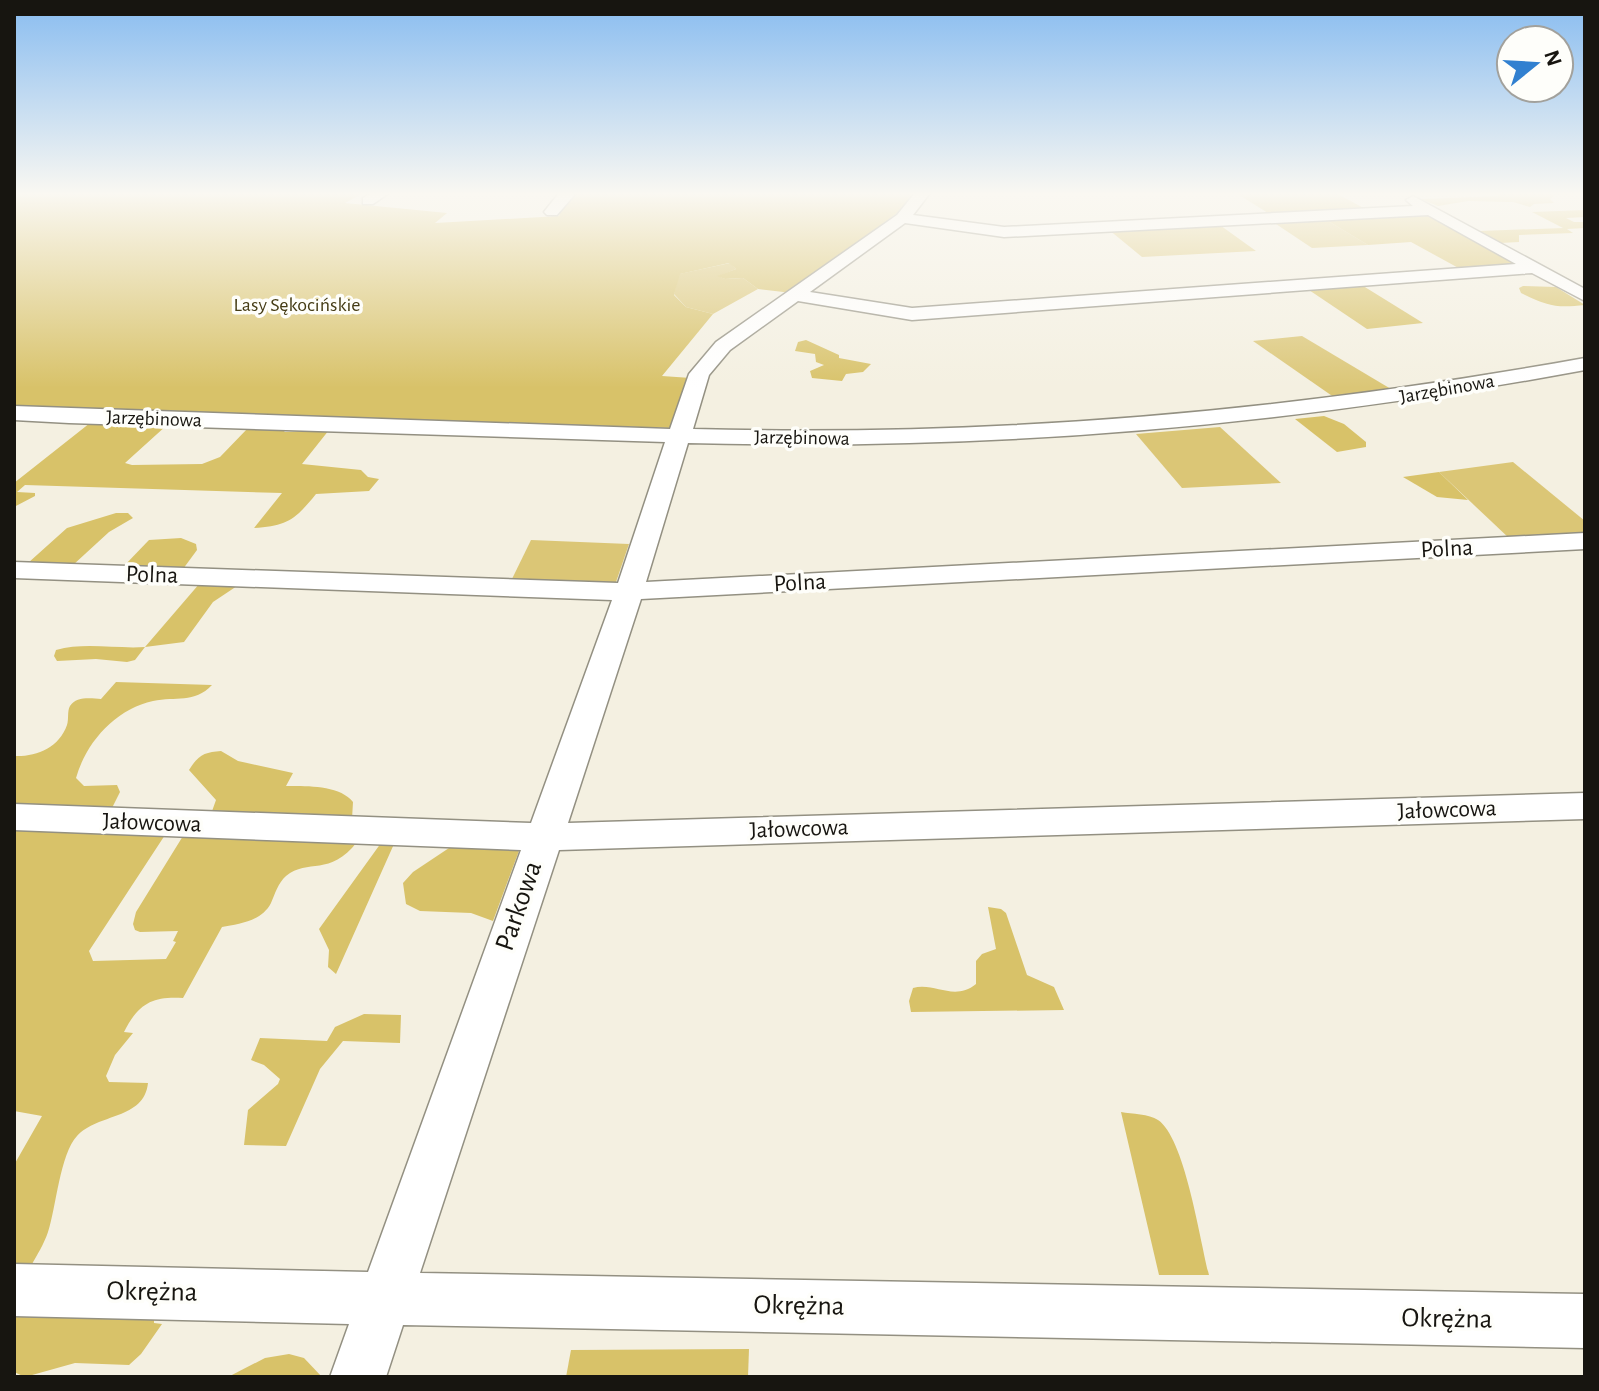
<svg xmlns="http://www.w3.org/2000/svg" width="1599" height="1391" font-family="'Alegreya Sans',sans-serif">
<style>
.green{fill:#dbc676}
.forest{fill:#d8c269}
.lines{fill:none;stroke-linecap:round;stroke-linejoin:round}
.minor-casing{stroke:#939082;stroke-width:3}
.minor{fill:#fff;fill-rule:evenodd}
.labels{text-anchor:middle;dominant-baseline:central;stroke-width:7;stroke-linejoin:round;paint-order:stroke}
.far-park-label{font-size:20px;fill:#453c15;stroke:#fefefa}
.far-street-label{font-size:20px;fill:#171510;stroke:#fefefa}
.street-label{font-size:24px;fill:#171510;stroke:#fefefa}
.near-street-label{font-size:28px;fill:#171510;stroke:#fefefa}
</style>
<rect width="100%" height="100%" fill="#f4f0e1"/>
<!-- green -->
<g class="green">
<path d="M 1323,218 L 1368,245 L 1312,248 L 1270,220 Z"/>
<path d="M 1217,223 L 1256,251 L 1142,257 L 1108,229 Z"/>
<path d="M 730,263 L 736,269 L 719,276 L 725,279 L 743,278 L 758,289 L 713,314 L 686,307 L 674,294 L 679,274 Z"/>
<path d="M 1302,336 L 1396,392 L 1338,400 L 1253,341 Z"/>
<path d="M 1220,427 L 1281,483 L 1182,488 L 1136,434 Z"/>
<path d="M 1513,462 L 1585,521 L 1585,536 L 1510,539 L 1439,472 Z"/>
<path d="M 531,540 L 629,544 L 615,585 L 511,581 Z"/>
</g>
<!-- forest -->
<g class="forest">
<path d="M 14,193 L 363,193 L 345,203 L 447,213 L 435,223 L 559,216 L 564,203 L 575,193 L 915,193 L 897,213 L 792,293 L 758,289 L 743,278 L 725,279 L 717,276 L 736,269 L 729,263 L 680,274 L 674,295 L 686,307 L 713,314 L 662,376 L 691,378 L 672,428 L 96,410 L 14,405 Z"/>
<path d="M 1236,193 L 1336,193 L 1369,211 L 1273,216 Z"/>
<path d="M 1495,193 L 1580,194 L 1555,195 L 1550,199 L 1554,203 L 1534,204 L 1530,207 L 1513,202 L 1468,201 L 1438,206 L 1421,199 L 1499,196 Z"/>
<path d="M 1585,210 L 1585,217 L 1566,218 L 1574,222 L 1585,222 L 1585,228 L 1567,229 L 1573,233 L 1519,235 L 1519,242 L 1500,243 L 1479,231 L 1563,228 L 1532,212 Z"/>
<path d="M 1425,212 L 1521,267 L 1464,271 L 1411,242 L 1368,245 L 1323,218 Z"/>
<path d="M 1360,284 L 1423,323 L 1367,329 L 1306,288 Z"/>
<path d="M 1523,286 L 1556,287 L 1585,305 C 1555,308 1548,306 1521,293 L 1519,288 Z"/>
<path d="M 806,340 L 839,355 L 839,358 L 871,364 L 863,372 L 846,374 L 842,381 L 812,378 L 810,371 L 824,365 L 816,362 L 815,354 L 795,351 L 798,342 Z"/>
<path d="M 1324,416 L 1344,424 L 1366,442 L 1366,447 L 1337,452 L 1295,419 Z"/>
<path d="M 90,423 L 167,425 L 125,463 L 132,465 L 202,464 L 220,457 L 248,428 L 282,429 L 285,432 L 329,430 L 302,464 L 361,470 L 368,477 L 379,479 L 369,491 L 316,494 C 295,520 287,526 254,528 L 282,493 L 25,485 L 17,492 L 35,493 L 35,496 L 14,507 L 14,483 Z"/>
<path d="M 1439,472 L 1468,500 L 1437,497 L 1403,477 Z"/>
<path d="M 116,513 L 128,513 L 133,518 L 109,532 L 73,565 L 28,563 L 67,528 Z"/>
<path d="M 181,538 L 196,544 L 197,550 L 183,569 L 123,567 L 149,540 Z"/>
<path d="M 200,583 L 240,584 L 213,602 L 184,642 L 145,647 L 135,660 L 127,662 L 96,659 L 57,661 L 54,656 L 56,650 C 84,642 116,649 145,647 Z"/>
<path d="M 116,682 L 212,685 C 194,704 176,696 153,701 C 116,709 86,742 76,778 L 84,786 L 117,785 L 120,792 L 111,810 L 14,807 L 14,756 C 36,757 59,748 67,725 C 69,719 67,711 70,706 C 76,696 91,698 101,699 Z"/>
<path d="M 221,751 L 238,761 L 293,773 L 286,786 C 306,786 340,785 353,802 L 352,819 L 211,814 L 216,800 L 189,770 C 198,755 205,752 221,751 Z"/>
<path d="M 14,830 L 165,835 L 89,951 L 93,961 L 166,959 L 176,942 L 173,941 L 178,931 L 140,932 L 135,930 L 133,924 L 136,912 L 183,836 L 357,842 C 330,877 308,858 286,876 C 278,883 275,894 271,903 C 262,921 239,924 222,927 L 183,998 C 152,996 138,1004 124,1032 L 133,1033 L 115,1055 L 106,1076 L 109,1082 L 148,1083 C 144,1120 98,1113 77,1136 C 60,1154 56,1208 48,1232 C 44,1244 37,1255 31,1266 L 14,1266 L 14,1165 L 42,1116 L 14,1111 Z"/>
<path d="M 381,843 L 394,844 L 336,974 L 328,967 L 329,950 L 319,929 Z"/>
<path d="M 452,846 L 520,848 L 493,921 L 471,913 L 420,911 L 406,904 L 403,883 L 413,872 Z"/>
<path d="M 988,907 L 1001,909 L 1006,913 L 1027,975 L 1054,987 L 1064,1010 L 911,1012 L 909,1001 L 913,988 C 935,982 954,1002 976,984 L 976,961 L 982,954 L 996,949 Z"/>
<path d="M 364,1014 L 401,1015 L 400,1043 L 343,1041 L 320,1069 L 286,1146 L 244,1145 L 248,1110 L 278,1084 L 280,1079 L 264,1065 L 251,1060 L 260,1038 L 327,1041 L 335,1027 Z"/>
<path d="M 1121,1112 C 1132,1114 1149,1114 1158,1120 C 1185,1138 1200,1241 1209,1275 L 1159,1275 Z"/>
<path d="M 14,1310 L 154,1311 L 154,1323 L 162,1324 L 141,1354 L 129,1365 L 75,1363 L 25,1377 L 14,1372 Z"/>
<path d="M 749,1349 L 748,1377 L 566,1377 L 571,1350 Z"/>
<path d="M 289,1354 L 304,1358 L 322,1377 L 228,1377 L 265,1358 Z"/>
</g>
<g class="lines">
<defs>
<g id="minor">
<path d="M 371,193 L 389,193 L 373,204 L 363,204 L 363,198 Z"/>
<path d="M 559,193 L 576,193 L 557,215 L 547,215 L 544,212 Z"/>
<path d="M 915,193 L 930,193 L 913,215 L 1004,227 L 1413,206 L 1406,200 L 1413,196 L 1585,289 L 1585,301 L 1532,273 L 912,320 L 798,301 L 730,350 L 709,375 L 693,429 C 997,437 1285,412 1585,358 L 1585,370 C 1282,426 997,451 688,443 L 646,582 L 1585,533 L 1585,549 L 641,599 L 568,823 L 1585,793 L 1585,819 L 559,850 L 420,1273 L 1585,1294 L 1585,1348 L 403,1325 L 386,1377 L 330,1377 L 349,1324 L 14,1316 L 14,1264 L 368,1272 L 521,850 L 14,830 L 14,804 L 531,823 L 612,600 L 14,578 L 14,562 L 618,583 L 665,442 L 69,423 L 14,420 L 14,406 L 670,429 L 689,374 L 716,342 L 897,215 ZM 1428,215 L 1516,264 L 912,308 L 810,292 L 905,223 L 1004,237 Z"/>
</g>
</defs>
<!-- minor casing -->
<use href="#minor" class="minor-casing"/>
<!-- minor -->
<use href="#minor" class="minor"/>
</g>
<!-- sky -->
<linearGradient id="sky" x2="0" y2="1"><stop stop-color="#88bcf0"/><stop offset="0.5" stop-color="#faf8f2"/><stop offset="1" stop-color="#faf8f2" stop-opacity="0"/></linearGradient>
<rect width="1599" height="388" fill="url(#sky)"/>
<g class="labels">
<!-- far-park labels -->
<g class="far-park-label">
<text x="297" y="305">Lasy Sękocińskie</text>
</g>
<!-- far-street labels -->
<g class="far-street-label">
<text transform="translate(1447 389) rotate(-10)">Jarzębinowa</text>
<text transform="translate(154 419) rotate(2)">Jarzębinowa</text>
<text transform="translate(802 438) rotate(1)">Jarzębinowa</text>
</g>
<!-- street labels -->
<g class="street-label">
<text transform="translate(1447 549) rotate(-3)">Polna</text>
<text transform="translate(152 575) rotate(2)">Polna</text>
<text transform="translate(800 583) rotate(-3)">Polna</text>
<text transform="translate(1447 810) rotate(-2)">Jałowcowa</text>
<text transform="translate(152 823) rotate(2)">Jałowcowa</text>
<text transform="translate(799 829) rotate(-2)">Jałowcowa</text>
</g>
<!-- near-street labels -->
<g class="near-street-label">
<text transform="translate(519 906) rotate(-71)">Parkowa</text>
<text transform="translate(152 1292) rotate(1)">Okrężna</text>
<text transform="translate(799 1306) rotate(1)">Okrężna</text>
<text transform="translate(1447 1319) rotate(1)">Okrężna</text>
</g>
</g>
<!-- border -->
<rect width="1599" height="1391" fill="none" stroke="#171510" stroke-width="32"/>
<!-- north arrow -->
<g transform="translate(1535 64) rotate(72)"><circle r="38" fill="#fefefa" stroke="#a2a19c" stroke-width="2"/>
<path d="M0-6L14 30L0 20L-14 30Z" fill="#3180d0"/>
<text y="-12" font-size="22" font-weight="bold" text-anchor="middle" fill="#171510">N</text>
</g>
</svg>
